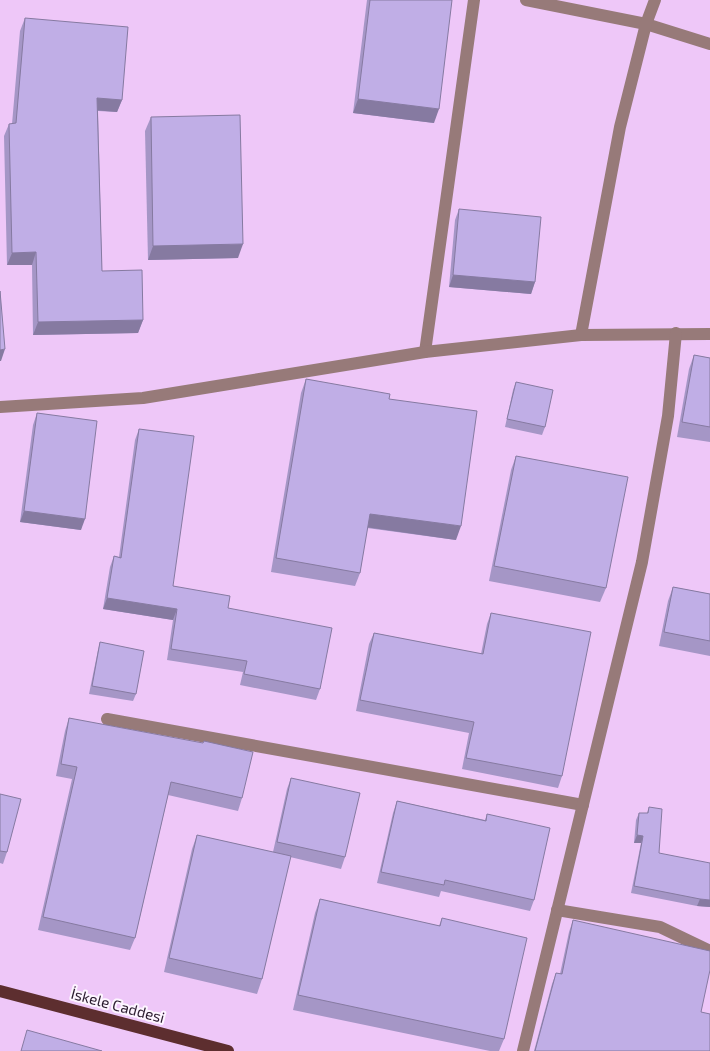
<svg xmlns="http://www.w3.org/2000/svg" width="710" height="1051" font-family="'Exo 2',sans-serif">
<style>
.lines{fill:none;stroke-linecap:round;stroke-linejoin:round}
.minor{stroke:#977a79;stroke-width:12}
.major{stroke:#5d2e2f;stroke-width:12}
.wall{fill:#a596c6}
.shaded-wall{fill:#867aa1}
.building{fill:#c0aee6;stroke:#867aa1}
.labels{text-anchor:middle;dominant-baseline:central;stroke-width:4;stroke-linejoin:round;paint-order:stroke}
.street-label{font-size:15px;fill:#2b1c2f;stroke:#fdf5ff}
</style>
<rect width="100%" height="100%" fill="#eec7f8"/>
<g class="lines">
<!-- minor -->
<g class="minor">
<path d="M 526,0 L 646,24 L 710,44"/>
<path d="M 581,335 L 620,127 L 646,24 L 655,0"/>
<path d="M 425,352 L 474,0"/>
<path d="M 0,407 L 143,398 L 425,352 L 581,335 L 710,334"/>
<path d="M 107,719 L 583,805"/>
<path d="M 557,910 L 660,927 L 710,951"/>
<path d="M 523,1051 L 642,562 L 668,416 L 676,333"/>
</g>
<!-- major -->
<path class="major" d="M 0,991 L 228,1051"/>
</g>
<!-- wall -->
<g class="wall">
<path d="M 367,0 L 370,0 L 434,123 L 353,113 Z"/>
<path d="M 25,18 L 122,100 L 117,112 L 98,111 L 102,271 L 143,320 L 138,333 L 33,335 L 32,265 L 7,265 L 4,136 L 9,124 L 12,124 L 20,31 Z"/>
<path d="M 151,117 L 238,258 L 148,260 L 145,131 Z"/>
<path d="M 459,209 L 535,282 L 531,294 L 449,287 L 455,220 Z"/>
<path d="M 694,355 L 710,358 L 710,442 L 677,437 L 689,369 Z"/>
<path d="M 306,379 L 389,399 L 456,540 L 367,528 L 360,573 L 355,586 L 271,572 L 301,393 Z"/>
<path d="M 516,382 L 545,427 L 542,435 L 505,427 L 513,390 Z"/>
<path d="M 37,413 L 81,530 L 20,522 L 33,425 Z"/>
<path d="M 139,429 L 173,586 L 228,608 L 320,689 L 316,700 L 240,685 L 243,672 L 167,660 L 173,620 L 103,609 L 110,567 L 114,556 L 119,557 L 135,440 Z"/>
<path d="M 516,456 L 606,588 L 600,602 L 489,581 L 511,470 Z"/>
<path d="M 673,587 L 710,594 L 710,656 L 659,646 L 668,601 Z"/>
<path d="M 491,613 L 562,776 L 558,788 L 462,769 L 469,733 L 356,711 L 369,644 L 374,633 L 481,654 L 487,624 Z"/>
<path d="M 100,642 L 136,694 L 133,701 L 89,694 L 98,650 Z"/>
<path d="M 69,718 L 242,798 L 238,811 L 168,795 L 135,938 L 130,950 L 38,930 L 72,779 L 56,776 L 65,731 Z"/>
<path d="M 291,778 L 345,857 L 341,869 L 290,857 L 262,979 L 257,994 L 164,972 L 192,849 L 197,835 L 273,852 L 287,789 Z"/>
<path d="M 0,794 L 7,852 L 3,864 L 0,863 Z"/>
<path d="M 397,801 L 485,820 L 487,814 L 534,900 L 530,911 L 441,891 L 439,897 L 377,883 L 393,813 Z"/>
<path d="M 649,807 L 659,853 L 710,907 L 697,906 L 631,893 L 641,843 L 634,843 L 636,820 L 639,813 L 647,813 Z"/>
<path d="M 320,899 L 439,926 L 442,918 L 504,1039 L 499,1051 L 490,1051 L 293,1010 L 315,913 Z"/>
<path d="M 573,920 L 701,1012 L 710,1051 L 534,1051 L 552,984 L 556,973 L 560,974 L 569,932 Z"/>
</g>
<!-- shaded-wall -->
<g class="shaded-wall">
<path d="M 97,98 L 122,100 L 117,112 L 93,110 Z"/>
<path d="M 358,99 L 439,109 L 434,123 L 353,113 Z"/>
<path d="M 243,244 L 238,258 L 148,260 L 153,246 Z"/>
<path d="M 36,252 L 32,265 L 7,265 L 12,253 Z"/>
<path d="M 453,275 L 535,282 L 531,294 L 449,287 Z"/>
<path d="M 143,320 L 138,333 L 33,335 L 38,322 Z"/>
<path d="M 5,349 L 1,361 L 0,361 L 0,350 Z"/>
<path d="M 24,511 L 85,519 L 81,530 L 20,522 Z"/>
<path d="M 370,514 L 461,526 L 456,540 L 365,527 Z"/>
<path d="M 107,598 L 177,609 L 173,620 L 103,609 Z"/>
<path d="M 637,835 L 643,836 L 641,843 L 634,843 Z"/>
<path d="M 700,899 L 710,900 L 710,907 L 697,906 Z"/>
</g>
<!-- building -->
<g class="building">
<path d="M 370,0 L 452,0 L 439,109 L 358,99 Z"/>
<path d="M 25,18 L 128,27 L 122,100 L 97,98 L 102,271 L 142,270 L 143,320 L 38,322 L 36,252 L 12,253 L 9,124 L 16,123 Z"/>
<path d="M 240,115 L 243,244 L 153,246 L 151,117 Z"/>
<path d="M 459,209 L 541,217 L 535,282 L 453,275 Z"/>
<path d="M 0,291 L 5,349 L 0,350 Z"/>
<path d="M 694,355 L 710,358 L 710,427 L 682,422 Z"/>
<path d="M 306,379 L 390,394 L 389,399 L 477,411 L 461,526 L 370,514 L 360,573 L 276,558 Z"/>
<path d="M 516,382 L 553,390 L 545,427 L 507,419 Z"/>
<path d="M 37,413 L 97,421 L 85,519 L 24,511 Z"/>
<path d="M 139,429 L 194,436 L 173,586 L 230,596 L 228,608 L 332,628 L 320,689 L 244,674 L 247,661 L 171,649 L 177,609 L 107,598 L 114,556 L 121,558 Z"/>
<path d="M 516,456 L 628,477 L 606,588 L 494,566 Z"/>
<path d="M 673,587 L 710,594 L 710,641 L 664,632 Z"/>
<path d="M 491,613 L 591,632 L 562,776 L 466,758 L 474,722 L 360,700 L 374,633 L 483,654 Z"/>
<path d="M 100,642 L 144,651 L 136,694 L 92,686 Z"/>
<path d="M 69,718 L 203,743 L 204,741 L 253,752 L 242,798 L 171,782 L 135,938 L 43,917 L 77,767 L 61,764 Z"/>
<path d="M 291,778 L 360,793 L 345,857 L 277,842 Z"/>
<path d="M 0,794 L 21,799 L 7,852 L 0,851 Z"/>
<path d="M 397,801 L 486,821 L 487,814 L 550,828 L 534,900 L 445,880 L 444,885 L 381,872 Z"/>
<path d="M 649,807 L 662,809 L 659,853 L 710,863 L 710,900 L 700,899 L 634,886 L 643,836 L 637,835 L 639,813 L 648,813 Z"/>
<path d="M 197,835 L 291,856 L 262,979 L 169,958 Z"/>
<path d="M 320,899 L 440,926 L 442,918 L 527,938 L 504,1039 L 298,995 Z"/>
<path d="M 573,920 L 710,951 L 710,970 L 701,1012 L 710,1014 L 710,1051 L 535,1051 L 556,973 L 562,974 Z"/>
<path d="M 27,1030 L 102,1051 L 21,1051 Z"/>
</g>
<g class="labels">
<!-- street labels -->
<g class="street-label">
<text transform="translate(118 1005) rotate(15)">İskele Caddesi</text>
</g>
</g>
</svg>
